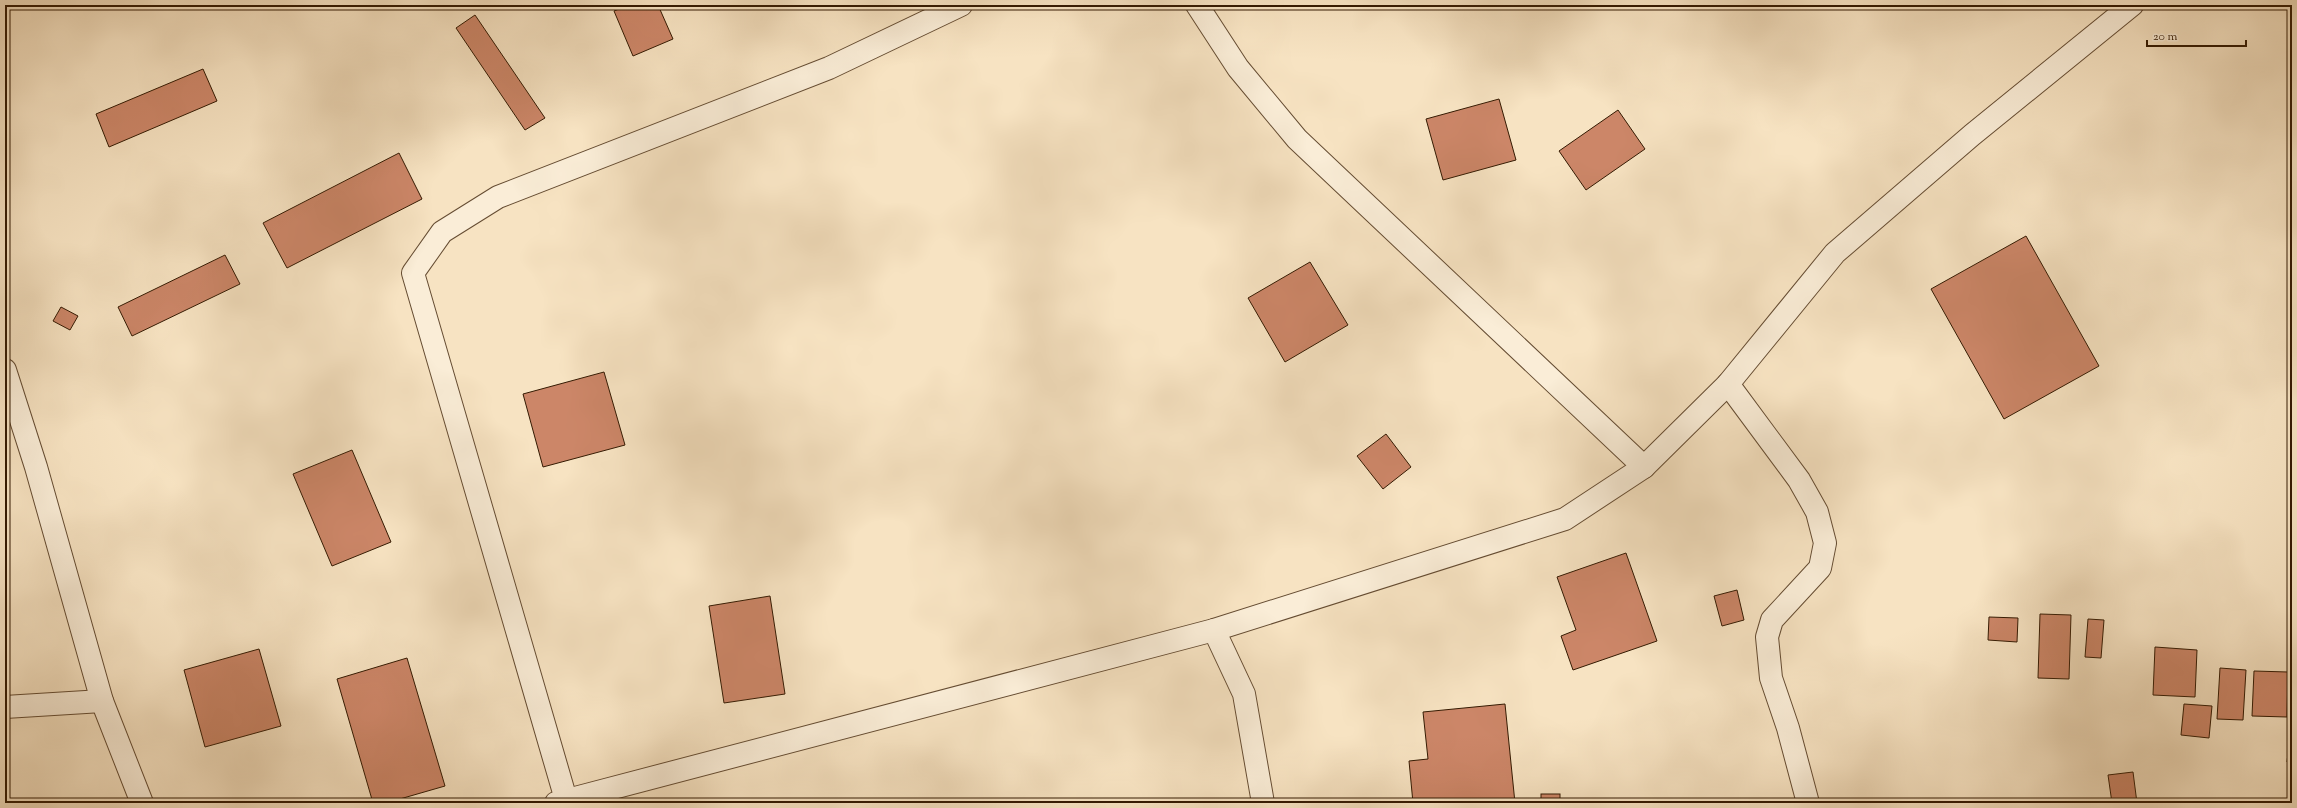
<svg xmlns="http://www.w3.org/2000/svg" width="2297" height="808" font-family="'Sorts Mill Goudy',serif">
<style>
.building{fill:#cc8668;stroke:#341a02}
.lines{fill:none;stroke-linecap:round;stroke-linejoin:round}
.street-casing{stroke:#654c32;stroke-width:24}
.street{stroke:#faedd7;stroke-width:22}
</style>
<rect width="100%" height="100%" fill="#f7e3c2"/>
<filter id="stains"><feTurbulence type="fractalNoise" baseFrequency=".005" numOctaves="4"/><feColorMatrix values="0 0 0 0 .2 0 0 0 0 .09 0 0 0 0 .02 0 0 0 .5 -.17"/></filter>
<radialGradient id="worn" r=".72"><stop offset=".6" stop-color="#630" stop-opacity="0"/><stop offset="1" stop-color="#630" stop-opacity=".3"/></radialGradient>
<!-- building -->
<g class="building">
<path d="M 629,5 L 658,5 L 673,39 L 633,56 L 614,11 Z"/>
<path d="M 475,15 L 545,118 L 525,130 L 456,28 Z"/>
<path d="M 203,69 L 217,101 L 109,147 L 96,114 Z"/>
<path d="M 1499,99 L 1516,160 L 1443,180 L 1426,119 Z"/>
<path d="M 1618,110 L 1645,149 L 1586,190 L 1559,151 Z"/>
<path d="M 399,153 L 422,199 L 287,268 L 263,223 Z"/>
<path d="M 2026,236 L 2099,366 L 2004,419 L 1931,289 Z"/>
<path d="M 225,255 L 240,284 L 132,336 L 118,307 Z"/>
<path d="M 1310,262 L 1348,325 L 1285,362 L 1248,298 Z"/>
<path d="M 61,307 L 78,316 L 70,330 L 53,321 Z"/>
<path d="M 604,372 L 625,445 L 543,467 L 523,394 Z"/>
<path d="M 1386,434 L 1411,467 L 1383,489 L 1357,456 Z"/>
<path d="M 352,450 L 391,542 L 332,566 L 293,474 Z"/>
<path d="M 1626,553 L 1657,641 L 1573,670 L 1561,636 L 1576,630 L 1557,577 Z"/>
<path d="M 1737,590 L 1744,620 L 1722,626 L 1714,596 Z"/>
<path d="M 770,596 L 785,694 L 724,703 L 709,606 Z"/>
<path d="M 2040,614 L 2071,615 L 2069,679 L 2038,678 Z"/>
<path d="M 1989,617 L 2018,618 L 2017,642 L 1988,640 Z"/>
<path d="M 2088,619 L 2104,620 L 2101,658 L 2085,657 Z"/>
<path d="M 2155,647 L 2197,650 L 2195,697 L 2153,695 Z"/>
<path d="M 259,649 L 281,726 L 205,747 L 184,670 Z"/>
<path d="M 407,658 L 445,786 L 386,803 L 373,803 L 337,679 Z"/>
<path d="M 2220,668 L 2246,670 L 2243,720 L 2217,719 Z"/>
<path d="M 2254,671 L 2288,672 L 2287,717 L 2252,716 Z"/>
<path d="M 1505,704 L 1515,803 L 1413,803 L 1409,761 L 1428,759 L 1423,712 Z"/>
<path d="M 2184,704 L 2212,706 L 2209,738 L 2181,735 Z"/>
<path d="M 2292,717 L 2292,763 L 2287,762 Z"/>
<path d="M 2133,772 L 2137,803 L 2112,803 L 2108,775 Z"/>
<rect x="1541" y="794" width="19" height="9"/>
</g>
<g class="lines">
<defs>
<g id="street">
<path d="M 1197,5 L 1238,68 L 1297,139 L 1644,467"/>
<path d="M 5,370 L 36,467 L 102,701 L 142,803"/>
<path d="M 1728,384 L 1799,480 L 1817,512 L 1825,543 L 1820,568 L 1772,620 L 1767,637 L 1771,678 L 1788,728 L 1808,803"/>
<path d="M 1214,630 L 1244,694 L 1263,803"/>
<path d="M 5,707 L 102,701"/>
<path d="M 556,803 L 1214,630 L 1565,519 L 1644,467 L 1728,384 L 1835,253 L 1972,135 L 2132,5"/>
<path d="M 567,803 L 413,273 L 442,232 L 498,197 L 829,68 L 961,5"/>
</g>
</defs>
<!-- street casing -->
<use href="#street" class="street-casing"/>
<!-- street -->
<use href="#street" class="street"/>
</g>
<!-- margin -->
<rect width="2297" height="808" fill="none" stroke="#f7e3c2" stroke-width="20"/>
<rect x="6" y="6" width="2285" height="796" fill="none" stroke="#341a02" stroke-width="2"/>
<rect x="10" y="10" width="2277" height="788" fill="none" stroke="#341a02"/>
<!-- scale -->
<path d="M2147 40v6h99v-6" fill="none" stroke="#341a02" stroke-width="2"/>
<text x="2153" y="40" font-size="12" fill="#341a02" stroke="#faedd7" stroke-width="3" paint-order="stroke">20 m</text>
<rect width="100%" height="100%" filter="url(#stains)"/>
<rect width="100%" height="100%" fill="url(#worn)"/>
</svg>
